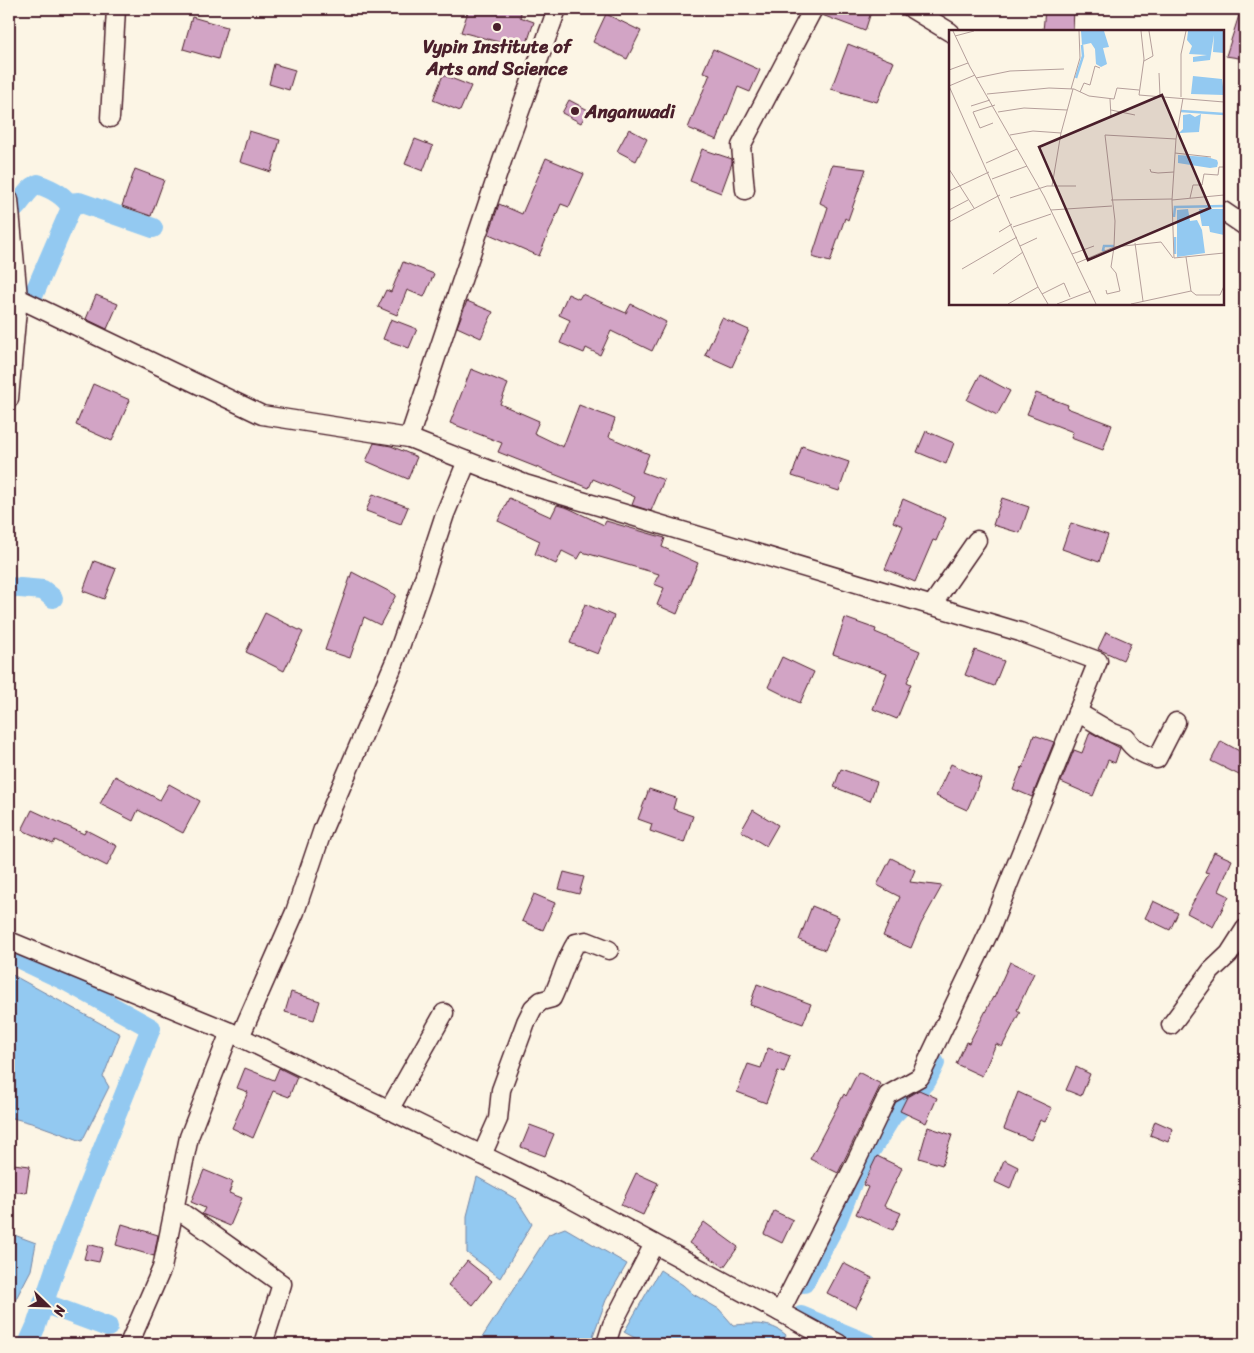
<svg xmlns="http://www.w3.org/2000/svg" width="1254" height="1353" font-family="Sriracha,sans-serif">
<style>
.water{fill:#93c9f1;stroke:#7685a2}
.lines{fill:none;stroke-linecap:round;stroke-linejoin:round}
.canal{stroke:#93c9f1;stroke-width:20}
.building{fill:#d2a4c5;stroke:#4a1f2b}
.street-casing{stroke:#4a1f2b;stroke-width:21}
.street{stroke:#fcf5e5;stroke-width:18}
.poi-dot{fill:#4a1f2b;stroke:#fcf5e5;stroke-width:2}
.labels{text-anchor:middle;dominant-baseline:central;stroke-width:5;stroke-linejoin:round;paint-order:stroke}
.poi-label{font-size:19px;font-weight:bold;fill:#4a1f2b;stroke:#fcf5e5}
.inset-river{fill:none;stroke:#93c9f1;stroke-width:2.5}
.inset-road{fill:none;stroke:#b59f9b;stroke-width:1}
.view{fill:#4a1f2b;fill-opacity:0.15;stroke:#4a1f2b;stroke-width:2.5}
.inset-edge{fill:none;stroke:#4a1f2b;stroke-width:2.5}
</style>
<rect width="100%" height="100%" fill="#fcf5e5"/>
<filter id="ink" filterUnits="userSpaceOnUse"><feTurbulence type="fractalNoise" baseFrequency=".02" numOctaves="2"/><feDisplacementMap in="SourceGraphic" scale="10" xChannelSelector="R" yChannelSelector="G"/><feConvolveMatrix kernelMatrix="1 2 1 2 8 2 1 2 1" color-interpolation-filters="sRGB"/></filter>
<g filter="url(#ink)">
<!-- water -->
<g class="water">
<path d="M 9,973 L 120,1034 L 103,1077 L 109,1087 L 82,1141 L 35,1124 L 9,1117 Z"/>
<path d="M 477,1177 L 516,1199 L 532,1224 L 500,1278 L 467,1253 L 467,1216 Z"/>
<path d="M 565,1228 L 627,1264 L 606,1300 L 590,1344 L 478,1344 L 549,1234 Z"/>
<path d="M 9,1233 L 36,1243 L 31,1270 L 9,1312 Z"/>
<path d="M 660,1270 L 683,1285 L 693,1294 L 719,1309 L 733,1325 C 752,1324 770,1321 786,1335 L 781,1344 L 646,1344 L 624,1332 Z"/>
</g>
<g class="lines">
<!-- canal -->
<g class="canal">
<path d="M 69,203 L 79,202 L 153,228"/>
<path d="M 9,213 C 21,206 25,190 38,184 C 51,189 65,195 71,208 L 30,303"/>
<path d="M 9,587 L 43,590 L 53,598"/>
<path d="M 9,954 L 66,981 L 151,1028 L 56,1266 L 36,1326 L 28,1344"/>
<path d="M 804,1283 L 837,1221 L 855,1176 L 892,1116 L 927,1080 L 935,1063"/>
<path d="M 43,1303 L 108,1327"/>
<path d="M 801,1316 L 868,1344"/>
</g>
</g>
<!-- building -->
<g class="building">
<path d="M 469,9 L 522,9 L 520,17 L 534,22 L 525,49 L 461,32 Z"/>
<path d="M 824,9 L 872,9 L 865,31 L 822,15 Z"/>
<path d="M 1045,9 L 1074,9 L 1073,31 L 1043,31 Z"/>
<path d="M 1241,9 L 1245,9 L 1245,59 L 1226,56 Z"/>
<path d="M 606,14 L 641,31 L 627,59 L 593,42 Z"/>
<path d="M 192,17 L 227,27 L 218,59 L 183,49 Z"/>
<path d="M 848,44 L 894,62 L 877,102 L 831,89 Z"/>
<path d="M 713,49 L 760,70 L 750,92 L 738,87 L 717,140 L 688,128 L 710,74 L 703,72 Z"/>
<path d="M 274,64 L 295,70 L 289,90 L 269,84 Z"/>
<path d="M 443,75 L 471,86 L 460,111 L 433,100 Z"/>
<path d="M 569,100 L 588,110 L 581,123 L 562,113 Z"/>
<path d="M 629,129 L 647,139 L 636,161 L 617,151 Z"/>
<path d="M 249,131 L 280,140 L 271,172 L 240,162 Z"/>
<path d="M 415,139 L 433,146 L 423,171 L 405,164 Z"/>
<path d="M 702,149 L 732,159 L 732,163 L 721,193 L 690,181 Z"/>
<path d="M 546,158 L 584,174 L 569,207 L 561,204 L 539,256 L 489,234 L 499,204 L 522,214 Z"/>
<path d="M 832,165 L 866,169 L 848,220 L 845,218 L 830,262 L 812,257 L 828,207 L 820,203 Z"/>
<path d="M 135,169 L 164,180 L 151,216 L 122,206 Z"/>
<path d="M 403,262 L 434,274 L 424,297 L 407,290 L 397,315 L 378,307 L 386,290 L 391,292 Z"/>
<path d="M 568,294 L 579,299 L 582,294 L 626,313 L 631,304 L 666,322 L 652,351 L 611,331 L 600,355 L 586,348 L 584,353 L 560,343 L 570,320 L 559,315 Z"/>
<path d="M 96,295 L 118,304 L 107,329 L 86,319 Z"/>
<path d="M 467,301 L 493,312 L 481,338 L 457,327 Z"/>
<path d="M 722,318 L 749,330 L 732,367 L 705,355 Z"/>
<path d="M 391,319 L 417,329 L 409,348 L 383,339 Z"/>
<path d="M 471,369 L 508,384 L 500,404 L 539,421 L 534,433 L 563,447 L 579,405 L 615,419 L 609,437 L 649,454 L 642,472 L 664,480 L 651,511 L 632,505 L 635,497 L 593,479 L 589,488 L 498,452 L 502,443 L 450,423 Z"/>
<path d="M 980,375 L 1010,391 L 997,415 L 967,400 Z"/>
<path d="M 93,384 L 130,400 L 112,441 L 76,425 Z"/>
<path d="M 1036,393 L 1068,405 L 1067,408 L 1112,425 L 1103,450 L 1071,438 L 1073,432 L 1027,414 Z"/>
<path d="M 926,431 L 954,443 L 946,464 L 917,452 Z"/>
<path d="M 374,443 L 391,446 L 417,457 L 408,479 L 366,461 Z"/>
<path d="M 802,446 L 849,462 L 839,491 L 792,476 Z"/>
<path d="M 373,494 L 408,507 L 401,524 L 366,511 Z"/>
<path d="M 509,498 L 551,517 L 557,505 L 568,508 L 604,525 L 606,521 L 665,538 L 662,547 L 698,563 L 677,614 L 657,605 L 664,588 L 654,584 L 659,574 L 582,552 L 578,559 L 562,551 L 556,564 L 535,554 L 540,541 L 498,521 Z"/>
<path d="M 1002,498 L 1029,507 L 1020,533 L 993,525 Z"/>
<path d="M 903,499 L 946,518 L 936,541 L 933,540 L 915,582 L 885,569 L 903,526 L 893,522 Z"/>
<path d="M 1071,523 L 1108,535 L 1099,562 L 1062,549 Z"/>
<path d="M 94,561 L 116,569 L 104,599 L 83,591 Z"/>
<path d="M 352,572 L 396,595 L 380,625 L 364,617 L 350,658 L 325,650 Z"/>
<path d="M 585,604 L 614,616 L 598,654 L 570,643 Z"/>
<path d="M 265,613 L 303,632 L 284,671 L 246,652 Z"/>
<path d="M 845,618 L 876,629 L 875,632 L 920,651 L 907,682 L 911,684 L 897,719 L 873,709 L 887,673 L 833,654 Z"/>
<path d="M 1106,632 L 1131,643 L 1123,660 L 1098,649 Z"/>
<path d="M 975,650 L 1004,661 L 994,686 L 965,675 Z"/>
<path d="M 782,657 L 814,672 L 800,703 L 768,687 Z"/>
<path d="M 1090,732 L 1120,748 L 1115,763 L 1108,760 L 1093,796 L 1061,782 L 1074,750 L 1082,753 Z"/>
<path d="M 1034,735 L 1054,742 L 1032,797 L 1013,789 L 1022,767 L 1023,768 Z"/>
<path d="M 1221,741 L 1245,754 L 1245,778 L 1211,761 Z"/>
<path d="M 951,764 L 981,778 L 967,810 L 936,796 Z"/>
<path d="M 841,769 L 877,782 L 870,801 L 834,787 Z"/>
<path d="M 115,776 L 160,800 L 169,784 L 200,801 L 183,833 L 138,810 L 133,821 L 100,804 Z"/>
<path d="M 649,789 L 676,798 L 673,809 L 693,816 L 684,843 L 650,831 L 652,824 L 638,819 Z"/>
<path d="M 32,810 L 84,834 L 86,830 L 117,846 L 107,866 L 55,840 L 53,844 L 22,830 Z"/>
<path d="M 753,810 L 778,825 L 766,846 L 741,831 Z"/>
<path d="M 1214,852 L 1232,860 L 1219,891 L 1229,896 L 1213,927 L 1187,913 L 1209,873 L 1205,872 Z"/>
<path d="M 891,858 L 915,870 L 910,882 L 942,886 L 921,924 L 911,948 L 883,936 L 900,897 L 877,885 Z"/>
<path d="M 564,872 L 584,877 L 579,894 L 559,889 Z"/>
<path d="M 534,894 L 555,903 L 543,930 L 522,921 Z"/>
<path d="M 1153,901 L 1178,913 L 1170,930 L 1145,918 Z"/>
<path d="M 812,906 L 839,917 L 825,950 L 799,940 Z"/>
<path d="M 1010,962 L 1034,973 L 1017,1010 L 1020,1012 L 1002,1047 L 996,1044 L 982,1076 L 956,1064 L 966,1042 L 969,1043 L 993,997 L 994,998 Z"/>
<path d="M 757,984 L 811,1004 L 803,1024 L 750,1005 Z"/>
<path d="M 291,992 L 320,1001 L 314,1020 L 285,1012 Z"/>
<path d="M 768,1048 L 790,1056 L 784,1073 L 778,1071 L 766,1103 L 737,1092 L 748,1064 L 761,1068 Z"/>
<path d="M 1076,1067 L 1090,1074 L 1081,1096 L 1066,1090 Z"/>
<path d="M 245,1068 L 274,1080 L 279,1068 L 297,1077 L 289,1097 L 273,1091 L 253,1138 L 232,1128 L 248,1092 L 237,1088 Z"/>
<path d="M 858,1072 L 881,1084 L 838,1173 L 810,1159 L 844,1094 L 846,1096 Z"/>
<path d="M 919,1090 L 937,1098 L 926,1123 L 900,1111 L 907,1097 Z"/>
<path d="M 1018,1092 L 1052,1108 L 1045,1122 L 1040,1120 L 1031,1140 L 1004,1129 Z"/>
<path d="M 1155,1121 L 1173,1129 L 1168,1142 L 1150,1135 Z"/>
<path d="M 530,1125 L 554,1134 L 545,1156 L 521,1147 Z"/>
<path d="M 928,1127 L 952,1135 L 942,1165 L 919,1158 Z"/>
<path d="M 877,1156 L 902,1168 L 884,1206 L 901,1213 L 893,1230 L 856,1214 L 868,1187 L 863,1185 Z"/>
<path d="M 1004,1160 L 1018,1167 L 1010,1189 L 995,1182 Z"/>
<path d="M 13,1164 L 30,1166 L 26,1193 L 10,1191 Z"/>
<path d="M 204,1170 L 233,1182 L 229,1193 L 242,1198 L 230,1226 L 202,1214 L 205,1208 L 191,1202 Z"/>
<path d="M 636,1173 L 658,1183 L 643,1215 L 621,1205 Z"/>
<path d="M 774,1211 L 793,1220 L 782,1243 L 764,1234 Z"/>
<path d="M 704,1222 L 738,1247 L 724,1267 L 689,1243 Z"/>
<path d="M 122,1224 L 158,1235 L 154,1256 L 116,1245 Z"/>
<path d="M 88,1244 L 103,1248 L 99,1262 L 84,1259 Z"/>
<path d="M 467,1261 L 492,1281 L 473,1305 L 448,1285 Z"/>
<path d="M 843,1263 L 872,1278 L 856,1308 L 827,1293 Z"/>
</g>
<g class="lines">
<defs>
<g id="street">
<path d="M 912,9 L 950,32"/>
<path d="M 110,118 L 116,9"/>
<path d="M 745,190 L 741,146 L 813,9"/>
<path d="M 9,200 L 18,298 L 262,415 L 409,438 L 525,484 L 1020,632 L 1098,661 L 990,930 L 920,1077 L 888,1095 L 853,1168 L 780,1312 L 564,1195 L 230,1032 L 9,941"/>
<path d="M 1223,211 L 1245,226"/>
<path d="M 9,399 L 18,298 L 9,292"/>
<path d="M 409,438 L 504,155 L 557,9"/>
<path d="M 932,605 L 977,540"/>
<path d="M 1077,712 L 1113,733 L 1126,738 C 1134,751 1143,754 1157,759 L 1176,722"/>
<path d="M 1171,1025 L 1211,971 L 1229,954 L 1245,929"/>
<path d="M 240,1037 L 295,912 L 323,829 L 395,661 L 421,587 L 445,514 L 467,461"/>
<path d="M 389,1110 L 444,1013"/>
<path d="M 482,1155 L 498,1119 L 501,1090 L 526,1022 L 533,1008 L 541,1001 L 552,998 C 561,980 565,960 576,943 L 586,941 L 609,950"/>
<path d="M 174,1207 L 282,1284 L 263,1344"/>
<path d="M 780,1312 L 839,1344"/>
<path d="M 129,1344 L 162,1268 L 189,1137 L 230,1032"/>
<path d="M 606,1344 L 612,1325 L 654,1244"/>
</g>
</defs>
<!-- street casing -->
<use href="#street" class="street-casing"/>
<!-- street -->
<use href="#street" class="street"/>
</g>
</g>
<!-- markers -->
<g class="poi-dot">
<circle cx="497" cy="27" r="5"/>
<circle cx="575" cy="111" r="5"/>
</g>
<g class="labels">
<!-- poi labels -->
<g class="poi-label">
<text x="497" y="46">Vypin Institute of<tspan x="497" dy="22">Arts and Science</tspan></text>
<text x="585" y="111" text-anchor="start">Anganwadi</text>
</g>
</g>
<!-- overview -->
<g transform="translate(949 30)">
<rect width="275" height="275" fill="#fcf5e5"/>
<path d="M 132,1 L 155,1 L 160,17 L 154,18 L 158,34 L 152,37 L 147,34 L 146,19 L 142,13 L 133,15 ZM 239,1 L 275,1 L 275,23 L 264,22 L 265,5 L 261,30 L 244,32 L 244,27 L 258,25 L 240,24 L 243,16 L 238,10 ZM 244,46 L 273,49 L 275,65 L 242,64 ZM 241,84 L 246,87 L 252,84 L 250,102 L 230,103 L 234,99 L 234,85 ZM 229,125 L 258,127 L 268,130 L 269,133 L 268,137 L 261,138 L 229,133 ZM 239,179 L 241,191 L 248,190 L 253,200 L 256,223 L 228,227 L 228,180 ZM 250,179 L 275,179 L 275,205 L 261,202 L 260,196 L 253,196 Z" fill="#93c9f1"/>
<path class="inset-river" d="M 127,48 L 134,26 L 133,15M 232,81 L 275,84M 225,187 L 226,177 L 275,176M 226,207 L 226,224M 158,222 L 154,220 L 155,216 L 165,216"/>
<path class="inset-road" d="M 4,1 L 21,37 L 95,166 L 147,274M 192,1 L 195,29 L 190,65 L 275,72M 6,6 L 25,1M 195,31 L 204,26 L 200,1M 0,40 L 19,33M 210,43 L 211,65M 27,48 L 61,41 L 115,39M 0,56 L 89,257 L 59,274M 0,56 L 26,45M 122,59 L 131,28 L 130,1M 131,62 L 135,53 L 141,55 L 146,36 L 151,38M 38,64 L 100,58 L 125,59 L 140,66 L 165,69 L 168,58 L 190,60M 232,67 L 232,24 L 237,1M 161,69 L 162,87M 22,76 L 41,70M 162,80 L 186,85M 49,82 L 75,78 L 118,80M 44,93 L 31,98 L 24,82 L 46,75M 61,105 L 84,101 L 112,103M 227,109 L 234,68M 226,123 L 262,127M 37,133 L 68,119M 0,139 L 25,178M 201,139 L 202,142 L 209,143 L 225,142M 43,149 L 78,136M 103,156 L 112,103 L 124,59M 0,161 L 40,142M 61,168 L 98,156 L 127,156M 241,168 L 244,155 L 253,155 L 255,144 L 269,145 L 270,137 L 275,137M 162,170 L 223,169M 223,170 L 275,165M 0,180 L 19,170M 102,180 L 163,176M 0,192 L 51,165M 64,197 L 102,184M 50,202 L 63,194M 186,213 L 194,271M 71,216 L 88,208M 123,224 L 145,216M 237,227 L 242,261M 128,233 L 165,217 L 166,191 L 156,105 L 227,109 L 223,170 L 225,228 L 275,223M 13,239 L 68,207M 44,244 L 74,222M 89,257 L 99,274M 157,260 L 158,264 L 171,261 L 167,243 L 162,237 L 165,217 L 212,212 L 224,228M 93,264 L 115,253 L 121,267M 108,274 L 142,261M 182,274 L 242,261 L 247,265 L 271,265 L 275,256"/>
<path class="view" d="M 213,65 L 261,178 L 139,230 L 90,117 Z"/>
<rect width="275" height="275" class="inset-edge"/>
</g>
<!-- margin -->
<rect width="1254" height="1353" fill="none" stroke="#fcf5e5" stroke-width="30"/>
<rect x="15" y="15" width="1224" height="1323" fill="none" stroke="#4a1f2b" stroke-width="2" filter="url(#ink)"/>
<!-- north arrow -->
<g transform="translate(48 1306) rotate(113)" stroke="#fcf5e5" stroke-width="4" paint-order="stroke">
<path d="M0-4L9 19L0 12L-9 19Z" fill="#4a1f2b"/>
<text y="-8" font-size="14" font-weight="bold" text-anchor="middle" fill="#4a1f2b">N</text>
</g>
</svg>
